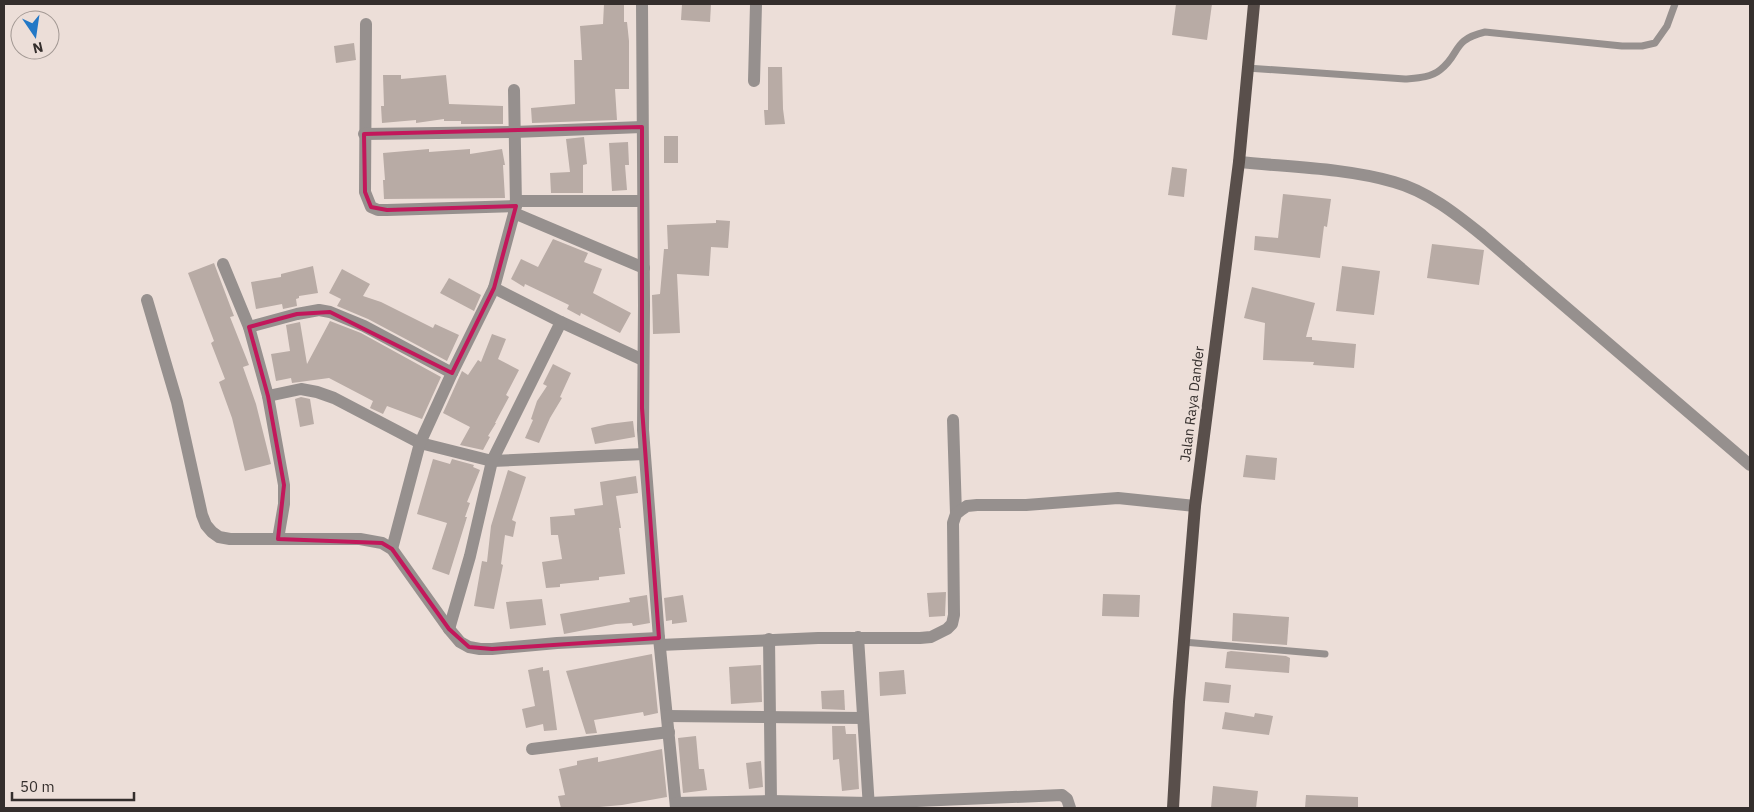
<svg xmlns="http://www.w3.org/2000/svg" width="1754" height="812" font-family="'IBM Plex Sans',sans-serif">
<style>
.building{fill:#b8aba5}
.lines{fill:none;stroke-linecap:round;stroke-linejoin:round}
.lane{stroke:#96908e;stroke-width:7}
.street{stroke:#96908e;stroke-width:12}
.primary{stroke:#594f4b;stroke-width:12}
.marked{fill:none;stroke:#c2185b;stroke-width:4;stroke-linejoin:round}
.labels{text-anchor:middle;dominant-baseline:central;stroke-width:4.5;stroke-linejoin:round;paint-order:stroke}
.street-label{font-size:14px;fill:#342e2c;stroke:#ecded8}
</style>
<rect width="100%" height="100%" fill="#ecded8"/>
<!-- building -->
<g class="building">
<path d="M 604,4 L 624,4 L 624,22 L 627,22 L 629,41 L 629,89 L 615,89 L 617,120 L 532,123 L 531,108 L 575,104 L 574,60 L 582,60 L 580,26 L 603,24 Z"/>
<path d="M 682,4 L 711,4 L 710,22 L 681,20 Z"/>
<path d="M 1176,4 L 1212,4 L 1207,40 L 1172,35 Z"/>
<path d="M 354,43 L 356,60 L 336,63 L 334,46 Z"/>
<path d="M 768,67 L 782,67 L 783,109 L 785,124 L 765,125 L 764,110 L 768,110 Z"/>
<path d="M 383,75 L 401,75 L 401,79 L 446,75 L 449,104 L 503,106 L 503,124 L 461,124 L 461,121 L 444,121 L 444,119 L 416,123 L 416,120 L 382,123 L 381,106 L 384,106 Z"/>
<rect x="664" y="136" width="14" height="27"/>
<path d="M 584,137 L 587,164 L 583,165 L 583,193 L 551,193 L 550,173 L 570,172 L 566,139 Z"/>
<path d="M 628,142 L 629,165 L 625,165 L 627,190 L 612,191 L 609,143 Z"/>
<path d="M 429,149 L 429,152 L 470,149 L 470,154 L 502,149 L 505,165 L 503,165 L 505,198 L 384,199 L 383,180 L 385,180 L 383,153 Z"/>
<path d="M 1172,167 L 1187,169 L 1184,197 L 1168,195 Z"/>
<path d="M 1283,194 L 1331,199 L 1327,227 L 1324,226 L 1320,258 L 1254,250 L 1255,236 L 1278,238 Z"/>
<path d="M 716,220 L 730,221 L 728,248 L 711,247 L 709,276 L 677,274 L 680,333 L 653,334 L 652,295 L 660,294 L 664,249 L 668,249 L 667,225 L 716,223 Z"/>
<path d="M 553,239 L 588,253 L 584,262 L 602,269 L 593,293 L 631,313 L 620,333 L 581,313 L 580,316 L 567,309 L 569,305 L 525,284 L 524,287 L 511,279 L 521,259 L 538,267 Z"/>
<path d="M 1432,244 L 1484,250 L 1479,285 L 1427,278 Z"/>
<path d="M 214,263 L 234,316 L 230,317 L 249,365 L 243,367 L 256,404 L 271,464 L 245,471 L 232,418 L 219,382 L 225,379 L 211,343 L 214,341 L 188,273 Z"/>
<path d="M 313,266 L 318,293 L 299,296 L 299,298 L 296,299 L 297,306 L 283,309 L 282,304 L 256,309 L 251,282 L 281,277 L 281,274 Z"/>
<path d="M 1342,266 L 1380,271 L 1374,315 L 1336,311 Z"/>
<path d="M 342,269 L 370,284 L 363,296 L 381,302 L 433,328 L 435,324 L 459,335 L 447,361 L 368,319 L 337,306 L 341,299 L 329,293 Z"/>
<path d="M 449,278 L 481,295 L 474,311 L 440,293 Z"/>
<path d="M 1252,287 L 1315,303 L 1306,337 L 1312,337 L 1312,340 L 1356,344 L 1354,368 L 1313,365 L 1314,362 L 1263,360 L 1265,323 L 1244,318 Z"/>
<path d="M 330,321 L 361,333 L 441,377 L 422,419 L 387,406 L 383,414 L 370,408 L 373,401 L 329,378 L 292,383 L 291,378 L 276,381 L 271,354 L 290,351 L 286,325 L 300,322 L 307,364 Z"/>
<path d="M 492,334 L 506,339 L 498,359 L 519,370 L 506,395 L 509,397 L 495,423 L 496,423 L 488,436 L 490,437 L 483,450 L 460,445 L 470,427 L 443,413 L 462,371 L 468,375 L 478,360 L 481,362 Z"/>
<path d="M 553,364 L 571,373 L 560,397 L 562,398 L 550,418 L 539,443 L 525,438 L 533,420 L 531,419 L 537,401 L 547,386 L 543,384 Z"/>
<path d="M 301,397 L 310,399 L 314,424 L 300,427 L 295,399 Z"/>
<path d="M 633,421 L 635,437 L 595,444 L 591,428 L 608,424 Z"/>
<path d="M 1246,455 L 1277,458 L 1275,480 L 1243,477 Z"/>
<path d="M 433,459 L 450,464 L 452,459 L 474,465 L 473,467 L 480,470 L 467,502 L 470,503 L 465,517 L 467,517 L 449,575 L 432,569 L 447,523 L 417,514 Z"/>
<path d="M 508,470 L 526,477 L 512,520 L 516,522 L 513,537 L 505,535 L 501,564 L 503,565 L 494,609 L 474,606 L 482,561 L 487,562 L 491,526 Z"/>
<path d="M 636,476 L 638,493 L 616,496 L 621,528 L 619,528 L 625,574 L 599,577 L 599,580 L 560,584 L 560,587 L 546,588 L 542,562 L 562,559 L 558,535 L 551,535 L 550,517 L 575,515 L 574,509 L 603,505 L 600,482 Z"/>
<path d="M 946,592 L 945,616 L 929,617 L 927,593 Z"/>
<path d="M 1103,594 L 1140,595 L 1139,617 L 1102,616 Z"/>
<path d="M 647,595 L 650,623 L 633,626 L 632,623 L 616,624 L 564,634 L 560,614 L 630,602 L 629,598 Z"/>
<path d="M 683,595 L 687,622 L 672,624 L 672,620 L 666,621 L 664,598 Z"/>
<path d="M 542,599 L 546,625 L 510,629 L 506,602 Z"/>
<path d="M 1233,613 L 1289,617 L 1287,645 L 1232,641 Z"/>
<path d="M 1231,651 L 1286,656 L 1290,658 L 1289,673 L 1225,668 L 1227,652 Z"/>
<path d="M 652,654 L 658,713 L 644,716 L 643,712 L 594,720 L 597,733 L 586,734 L 566,671 Z"/>
<path d="M 761,665 L 762,702 L 731,704 L 729,667 Z"/>
<path d="M 543,667 L 543,671 L 549,670 L 557,730 L 544,731 L 543,724 L 526,728 L 522,709 L 535,706 L 528,670 Z"/>
<path d="M 904,670 L 906,694 L 880,696 L 879,672 Z"/>
<path d="M 1205,682 L 1231,685 L 1229,703 L 1203,701 Z"/>
<path d="M 844,690 L 845,710 L 822,709 L 821,691 Z"/>
<path d="M 1225,712 L 1254,717 L 1255,713 L 1273,716 L 1269,735 L 1222,729 Z"/>
<path d="M 832,726 L 845,726 L 846,734 L 856,734 L 859,789 L 842,791 L 839,759 L 833,760 Z"/>
<path d="M 696,736 L 699,769 L 704,769 L 707,790 L 683,793 L 678,738 Z"/>
<path d="M 662,749 L 667,797 L 622,805 L 588,808 L 561,808 L 558,796 L 565,795 L 559,769 L 577,765 L 577,761 L 598,757 L 598,762 Z"/>
<path d="M 761,761 L 763,787 L 749,789 L 746,763 Z"/>
<path d="M 1213,786 L 1258,791 L 1256,808 L 1211,808 Z"/>
<path d="M 1306,795 L 1358,797 L 1358,808 L 1305,808 Z"/>
</g>
<g class="lines">
<!-- lane -->
<g class="lane">
<path d="M 1247,68 L 1405,79 C 1417,78 1430,78 1440,70 C 1461,54 1451,40 1485,32 L 1622,46 L 1642,46 L 1655,43 L 1667,26 L 1675,4"/>
<path d="M 1183,642 L 1325,654"/>
</g>
<!-- street -->
<g class="street">
<path d="M 642,4 L 644,305 L 643,430 L 659,638 L 676,808"/>
<path d="M 366,24 L 365,192 L 371,207 L 378,210 L 387,210 L 516,206"/>
<path d="M 754,81 L 756,4"/>
<path d="M 364,134 L 514,132 L 642,127"/>
<path d="M 1239,162 C 1288,167 1346,168 1394,182 C 1427,191 1456,214 1482,235 L 1750,465"/>
<path d="M 516,201 L 643,201"/>
<path d="M 514,213 L 644,268"/>
<path d="M 223,264 L 249,327 L 268,396 L 284,485 L 284,504 L 278,539"/>
<path d="M 494,288 L 561,322 L 643,360"/>
<path d="M 147,300 L 177,402 L 202,515 L 206,525 L 212,532 L 219,537 L 230,539 L 360,539 L 382,543 L 392,549 L 449,629 L 460,642 L 469,647 L 480,649 L 492,649 L 557,643 L 659,638"/>
<path d="M 249,327 L 297,314 L 319,310 L 330,312 L 364,326 L 452,373"/>
<path d="M 268,396 L 301,389 L 317,392 L 334,398 L 420,443 L 492,461 L 644,454"/>
<path d="M 953,420 L 956,514"/>
<path d="M 392,549 L 420,443 L 452,373 L 494,288 L 516,206 L 514,90"/>
<path d="M 449,629 L 470,556 L 492,461 L 561,322"/>
<path d="M 858,637 L 869,808"/>
<path d="M 769,639 L 771,801"/>
<path d="M 660,645 L 818,638 L 920,638 L 931,637 L 947,629 L 952,624 L 954,615 L 953,523 L 956,514 L 961,510 L 967,506 L 977,505 L 1026,505 L 1118,498 L 1195,506"/>
<path d="M 667,716 L 863,718"/>
<path d="M 532,749 L 669,732"/>
<path d="M 676,803 L 771,801 L 869,803 L 1062,795 L 1067,799 L 1070,808"/>
</g>
<!-- primary -->
<path class="primary" d="M 1173,808 L 1179,702 L 1195,506 L 1239,162 L 1254,4"/>
</g>
<!-- marked area -->
<path class="marked" d="M 642,127 L 642,408 L 659,638 L 492,649 L 469,647 L 449,629 L 392,549 L 382,543 L 278,539 L 284,485 L 268,396 L 249,327 L 297,314 L 330,312 L 452,373 L 494,288 L 516,206 L 387,210 L 371,207 L 365,192 L 364,134 Z"/>
<g class="labels">
<!-- street labels -->
<g class="street-label">
<text transform="translate(1192 404) rotate(-83)">Jalan Raya Dander</text>
</g>
</g>
<!-- border -->
<rect width="1754" height="812" fill="none" stroke="#342e2c" stroke-width="10"/>
<!-- north arrow -->
<g transform="translate(35 35) rotate(167)"><circle r="24" fill="#ecded8" stroke="#a29893"/>
<path d="M0-4L9 19L0 12L-9 19Z" fill="#2378c6"/>
<text y="-8" font-size="14" font-weight="bold" text-anchor="middle" fill="#342e2c">N</text>
</g>
<!-- scale -->
<path d="M12 792v8h122v-8" fill="none" stroke="#342e2c" stroke-width="2.5"/>
<text x="20" y="792" font-size="15" fill="#342e2c" stroke="#ecded8" stroke-width="4" paint-order="stroke">50 m</text>
</svg>
